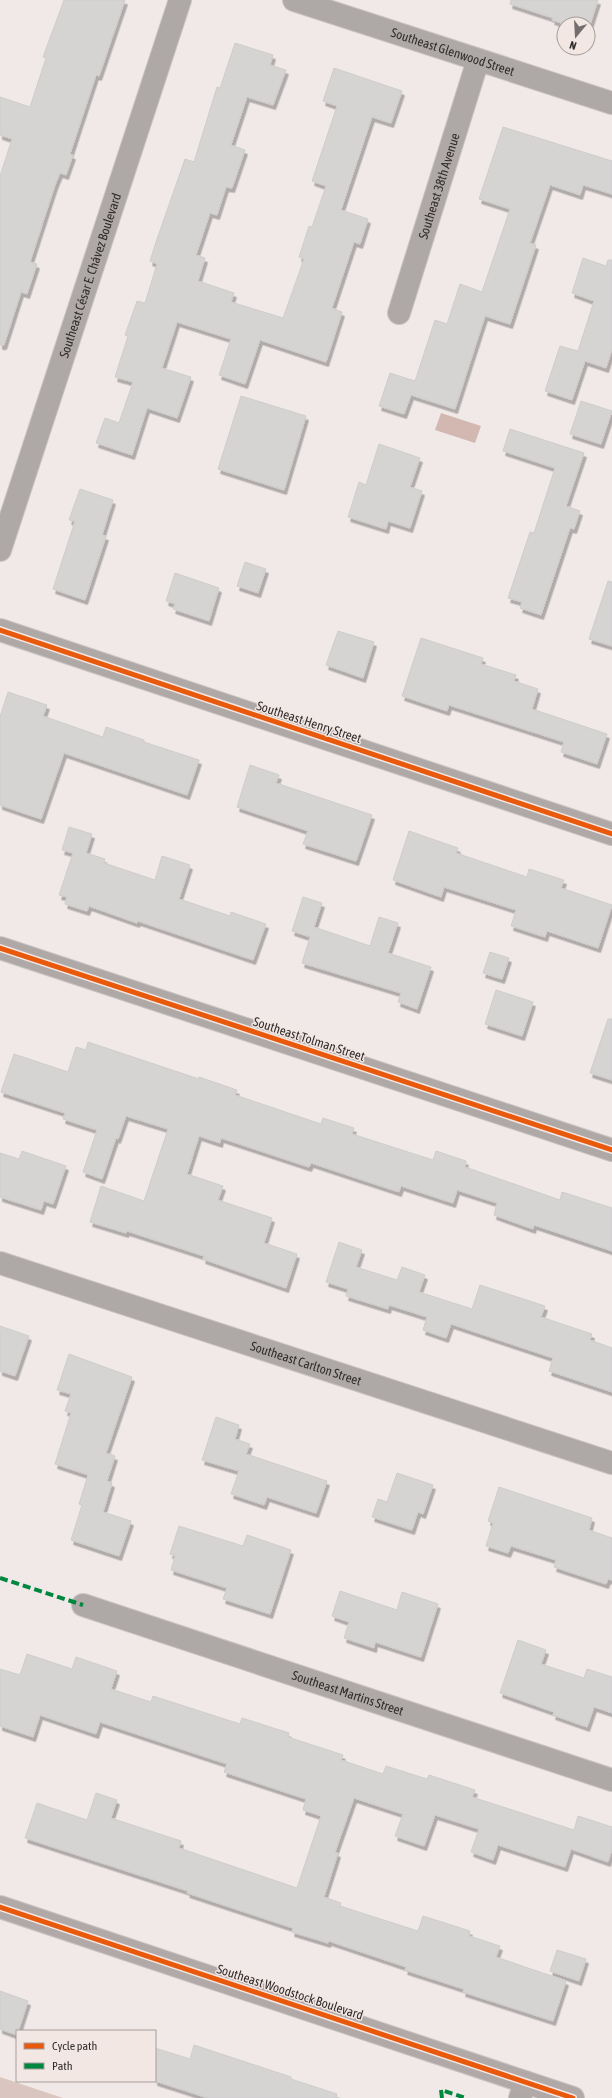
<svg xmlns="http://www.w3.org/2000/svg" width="612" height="2098" font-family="'Asap Condensed',sans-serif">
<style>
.forest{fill:#dbc5c0}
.water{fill:#d3b8b2}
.building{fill:#d5d4d3;stroke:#cecdcc;filter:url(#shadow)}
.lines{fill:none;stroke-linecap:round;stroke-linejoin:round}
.minor-casing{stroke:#c9c4c3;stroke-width:24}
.major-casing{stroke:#c9c4c3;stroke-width:24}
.minor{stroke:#aea8a7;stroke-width:22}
.major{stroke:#b0a9a8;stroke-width:22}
.quiet{stroke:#00873e;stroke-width:4;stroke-dasharray:8 4;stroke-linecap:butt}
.cycleway-casing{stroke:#f3e7e4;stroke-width:8}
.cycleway{stroke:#e8590c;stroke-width:5}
.labels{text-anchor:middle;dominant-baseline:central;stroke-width:3;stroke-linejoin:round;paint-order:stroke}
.street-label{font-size:13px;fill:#312d2c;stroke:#f3e7e4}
</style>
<defs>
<filter id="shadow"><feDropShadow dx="2.5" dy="4.5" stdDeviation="0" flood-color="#0004"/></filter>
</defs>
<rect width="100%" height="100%" fill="#f0e9e8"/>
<!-- forest -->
<path class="forest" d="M 0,2077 L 63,2098 L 0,2098 Z"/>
<!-- water -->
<path class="water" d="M 441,413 L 481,426 L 475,443 L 435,430 Z"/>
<!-- building -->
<g class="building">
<path d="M 64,0 L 125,0 L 99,76 L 96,75 L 70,154 L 73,155 L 66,175 L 60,173 L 55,185 L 30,262 L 37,264 L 27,294 L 21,292 L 4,345 L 0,345 L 0,176 L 12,139 L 0,135 L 0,97 L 30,107 L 46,58 L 43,57 Z"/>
<path d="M 511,0 L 598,0 L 588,31 L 588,24 L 564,24 L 552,20 L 553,18 L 510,4 Z"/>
<path d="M 235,43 L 273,55 L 270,65 L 286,70 L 273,105 L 247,97 L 231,145 L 245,150 L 232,188 L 226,187 L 217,215 L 210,213 L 196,255 L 205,258 L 198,281 L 234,293 L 231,302 L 283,318 L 304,259 L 299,257 L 309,226 L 312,227 L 326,186 L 312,181 L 337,106 L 323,101 L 334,68 L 402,91 L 391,123 L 372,117 L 341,210 L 368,219 L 360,244 L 354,242 L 332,308 L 342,312 L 326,362 L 260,340 L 245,384 L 219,375 L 231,339 L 177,322 L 162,368 L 191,377 L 177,418 L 147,408 L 132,455 L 96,443 L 105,418 L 119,423 L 133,382 L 115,377 L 128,336 L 125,335 L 137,301 L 145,303 L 157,264 L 150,261 L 156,242 L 185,159 L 194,162 L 217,87 L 220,88 Z"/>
<path d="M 503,127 L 612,161 L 612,194 L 583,185 L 580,195 L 550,185 L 530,243 L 536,245 L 510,324 L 485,316 L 455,409 L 411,395 L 404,414 L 379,406 L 390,373 L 415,381 L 435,320 L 447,324 L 460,284 L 482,292 L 510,209 L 479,199 Z"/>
<path d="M 583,258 L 606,266 L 608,260 L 612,260 L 612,349 L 606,368 L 585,361 L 572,400 L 545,391 L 560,346 L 578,351 L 594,301 L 572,293 Z"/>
<path d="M 241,396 L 306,416 L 284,490 L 218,469 Z"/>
<path d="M 581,401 L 612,411 L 601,444 L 570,434 Z"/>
<path d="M 510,429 L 584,453 L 566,506 L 580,511 L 574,529 L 570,528 L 541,615 L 520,608 L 522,602 L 508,598 L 530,532 L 534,533 L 555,468 L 503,451 Z"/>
<path d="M 379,444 L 420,458 L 410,487 L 422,491 L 410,528 L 388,521 L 386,529 L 348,517 L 359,482 L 366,485 Z"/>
<path d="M 80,489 L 113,500 L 102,535 L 106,536 L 85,600 L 53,589 L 75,521 L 69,520 Z"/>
<path d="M 245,562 L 266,569 L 258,593 L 237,586 Z"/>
<path d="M 175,573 L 219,588 L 209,621 L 173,609 L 175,604 L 166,601 Z"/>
<path d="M 608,581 L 612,582 L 612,646 L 589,639 Z"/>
<path d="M 338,631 L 374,642 L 363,678 L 326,665 Z"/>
<path d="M 421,638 L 483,658 L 481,664 L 516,675 L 514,681 L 538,689 L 532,709 L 607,734 L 597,764 L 561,752 L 564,742 L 449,705 L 447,711 L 402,696 Z"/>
<path d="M 8,692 L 47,705 L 43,716 L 103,737 L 106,727 L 144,740 L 144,742 L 199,760 L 187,795 L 64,753 L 41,819 L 0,805 L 0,717 Z"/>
<path d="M 250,765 L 279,775 L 276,783 L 372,815 L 356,861 L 303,844 L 308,831 L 237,807 Z"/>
<path d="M 69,827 L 92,834 L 86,853 L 105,859 L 104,863 L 155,880 L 162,856 L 190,865 L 179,899 L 230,916 L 231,912 L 266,924 L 253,960 L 138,921 L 137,923 L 89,906 L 87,911 L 65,904 L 67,897 L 59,895 L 73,853 L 62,850 Z"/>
<path d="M 409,831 L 458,848 L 456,853 L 527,877 L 529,869 L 564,880 L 561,888 L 612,905 L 598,948 L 547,931 L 545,937 L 511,926 L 516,910 L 444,887 L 441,897 L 393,880 Z"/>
<path d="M 303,897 L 322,903 L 314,927 L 370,946 L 379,917 L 398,923 L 388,953 L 431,967 L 417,1009 L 398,1002 L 401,993 L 302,963 L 310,937 L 292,931 Z"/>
<path d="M 490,952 L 509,958 L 502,979 L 483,973 Z"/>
<path d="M 496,990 L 533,1002 L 522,1036 L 485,1024 Z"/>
<path d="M 608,1019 L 612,1019 L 612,1080 L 590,1073 Z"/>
<path d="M 88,1042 L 199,1079 L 199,1077 L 237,1090 L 235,1095 L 321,1124 L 323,1118 L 354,1128 L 352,1134 L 433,1160 L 436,1151 L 466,1161 L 465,1167 L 560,1200 L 562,1192 L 612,1208 L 612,1251 L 534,1225 L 533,1229 L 494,1215 L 497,1203 L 457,1190 L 453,1203 L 401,1186 L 399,1192 L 311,1163 L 309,1167 L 221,1138 L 220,1143 L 199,1136 L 187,1174 L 223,1186 L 218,1200 L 272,1218 L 264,1243 L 297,1254 L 286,1288 L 203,1259 L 204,1256 L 127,1231 L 126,1233 L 90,1222 L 101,1186 L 144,1201 L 168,1129 L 126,1116 L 118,1139 L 116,1138 L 102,1179 L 83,1172 L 97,1130 L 63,1119 L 65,1113 L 1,1092 L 14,1054 L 68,1072 L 76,1047 L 86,1050 Z"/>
<path d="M 22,1151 L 66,1166 L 53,1204 L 44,1201 L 41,1210 L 0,1197 L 0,1153 L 19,1159 Z"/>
<path d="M 339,1242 L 362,1250 L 356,1267 L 397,1280 L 402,1267 L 425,1275 L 419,1292 L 472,1309 L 480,1285 L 545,1306 L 541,1317 L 592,1334 L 590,1340 L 612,1348 L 612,1392 L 549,1371 L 553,1358 L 451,1324 L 446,1338 L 423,1330 L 427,1317 L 389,1305 L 388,1309 L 346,1296 L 348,1289 L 326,1282 Z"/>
<path d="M 0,1326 L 29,1336 L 15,1376 L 0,1371 Z"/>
<path d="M 69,1354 L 132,1377 L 106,1453 L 115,1456 L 107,1481 L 112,1483 L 103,1512 L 131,1521 L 119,1556 L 71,1540 L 82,1505 L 79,1504 L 88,1475 L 55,1464 L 71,1413 L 65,1411 L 71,1394 L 57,1390 Z"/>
<path d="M 216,1417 L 239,1425 L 235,1439 L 250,1444 L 246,1454 L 327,1481 L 316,1513 L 267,1497 L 264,1505 L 231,1494 L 239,1471 L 202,1460 Z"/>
<path d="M 397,1473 L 433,1485 L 423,1514 L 418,1512 L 412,1530 L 372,1517 L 378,1499 L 387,1502 Z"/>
<path d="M 499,1487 L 592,1518 L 589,1530 L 612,1538 L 612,1580 L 608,1579 L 606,1584 L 554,1567 L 556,1560 L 511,1546 L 508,1553 L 486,1546 L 493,1523 L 488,1521 Z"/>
<path d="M 179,1526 L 243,1546 L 247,1535 L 291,1550 L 270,1614 L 223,1599 L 227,1588 L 171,1570 L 175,1556 L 170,1554 Z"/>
<path d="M 340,1591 L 397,1610 L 402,1592 L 438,1604 L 421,1657 L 375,1642 L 374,1648 L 344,1638 L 349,1622 L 332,1616 Z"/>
<path d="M 518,1640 L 546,1650 L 541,1664 L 584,1678 L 587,1669 L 612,1677 L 612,1713 L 594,1707 L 587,1727 L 553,1715 L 554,1712 L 500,1693 Z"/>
<path d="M 27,1654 L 72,1669 L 76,1657 L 117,1671 L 111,1689 L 151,1702 L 153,1696 L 240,1724 L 242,1718 L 289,1733 L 288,1737 L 343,1755 L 341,1760 L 383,1774 L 386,1766 L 427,1779 L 429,1775 L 475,1790 L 472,1797 L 574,1830 L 578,1816 L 612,1827 L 612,1849 L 608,1862 L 571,1849 L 565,1867 L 498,1845 L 493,1860 L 471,1852 L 479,1829 L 435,1815 L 424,1846 L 395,1836 L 403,1814 L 354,1798 L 335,1852 L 338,1853 L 324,1897 L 341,1903 L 340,1906 L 418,1931 L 423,1916 L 470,1931 L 469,1936 L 500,1946 L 496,1957 L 566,1981 L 553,2021 L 463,1992 L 464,1989 L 405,1970 L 406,1967 L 329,1941 L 328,1943 L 292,1932 L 293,1928 L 187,1893 L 188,1891 L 25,1838 L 37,1803 L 87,1820 L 96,1793 L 117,1800 L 111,1818 L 181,1841 L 179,1848 L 297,1888 L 321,1816 L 303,1810 L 306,1799 L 224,1772 L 227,1764 L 100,1722 L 96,1734 L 40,1715 L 33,1737 L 0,1726 L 0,1669 L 20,1675 Z"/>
<path d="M 557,1950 L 586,1959 L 579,1981 L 550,1971 Z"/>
<path d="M 0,1991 L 28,2001 L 17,2035 L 0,2029 Z"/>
<path d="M 194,2045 L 291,2077 L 291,2079 L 337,2094 L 336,2098 L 208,2098 L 155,2081 L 155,2048 L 190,2059 Z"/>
</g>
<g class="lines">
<defs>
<g id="minor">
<path id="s1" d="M 294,0 L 612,103"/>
<path id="s2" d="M 399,313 L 478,60"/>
<path id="s3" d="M 0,550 L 180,0"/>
<path d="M 0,630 L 612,834"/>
<path d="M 0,948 L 612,1150"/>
<path id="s4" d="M 0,1263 L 612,1463"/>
<path id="s5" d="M 83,1605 L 612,1780"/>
<path d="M 520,2098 L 525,2082"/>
</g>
<path id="major" d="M 0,1907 L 573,2098"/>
</defs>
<!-- minor casing -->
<use href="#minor" class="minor-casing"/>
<!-- major casing -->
<use href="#major" class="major-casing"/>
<!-- minor -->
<use href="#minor" class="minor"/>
<!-- major -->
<use href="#major" class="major"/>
<!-- quiet -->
<g class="quiet">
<path d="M 0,1578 L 83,1605"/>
<path d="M 442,2098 L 441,2090 L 466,2098"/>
</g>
<defs>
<g id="cycleway">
<path d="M 0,630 L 612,834"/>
<path d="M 0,948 L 612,1150"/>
<path d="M 0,1907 L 573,2098"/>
</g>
</defs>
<!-- cycleway casing -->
<use href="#cycleway" class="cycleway-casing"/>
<!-- cycleway -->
<use href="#cycleway" class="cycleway"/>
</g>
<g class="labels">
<!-- street labels -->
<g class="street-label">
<text stroke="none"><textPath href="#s1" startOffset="167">Southeast Glenwood Street</textPath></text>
<text stroke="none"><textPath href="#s2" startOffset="133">Southeast 38th Avenue</textPath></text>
<text stroke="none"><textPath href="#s3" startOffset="289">Southeast César E. Chávez Boulevard</textPath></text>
<text transform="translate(309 722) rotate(18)">Southeast Henry Street</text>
<text transform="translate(309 1039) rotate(18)">Southeast Tolman Street</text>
<text stroke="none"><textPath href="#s4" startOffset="322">Southeast Carlton Street</textPath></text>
<text stroke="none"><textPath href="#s5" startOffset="279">Southeast Martins Street</textPath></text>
<text transform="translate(290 1992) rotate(18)">Southeast Woodstock Boulevard</text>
</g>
</g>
<!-- legend -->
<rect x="16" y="2030" width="140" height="52" fill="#f3e7e4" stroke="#a59d9a"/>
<rect x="24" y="2043" width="20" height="6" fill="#e8590c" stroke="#a59d9a"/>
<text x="52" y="2050" font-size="12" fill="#312d2c">Cycle path</text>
<rect x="24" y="2063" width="20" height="6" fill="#00873e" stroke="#a59d9a"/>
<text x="52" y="2070" font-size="12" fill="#312d2c">Path</text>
<!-- north arrow -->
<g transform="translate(576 36) rotate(198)"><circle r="19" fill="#f3e7e4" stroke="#a59d9a"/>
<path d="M0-3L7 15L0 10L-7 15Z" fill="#746f6e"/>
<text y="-6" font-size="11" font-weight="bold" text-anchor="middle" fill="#312d2c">N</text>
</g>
</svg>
